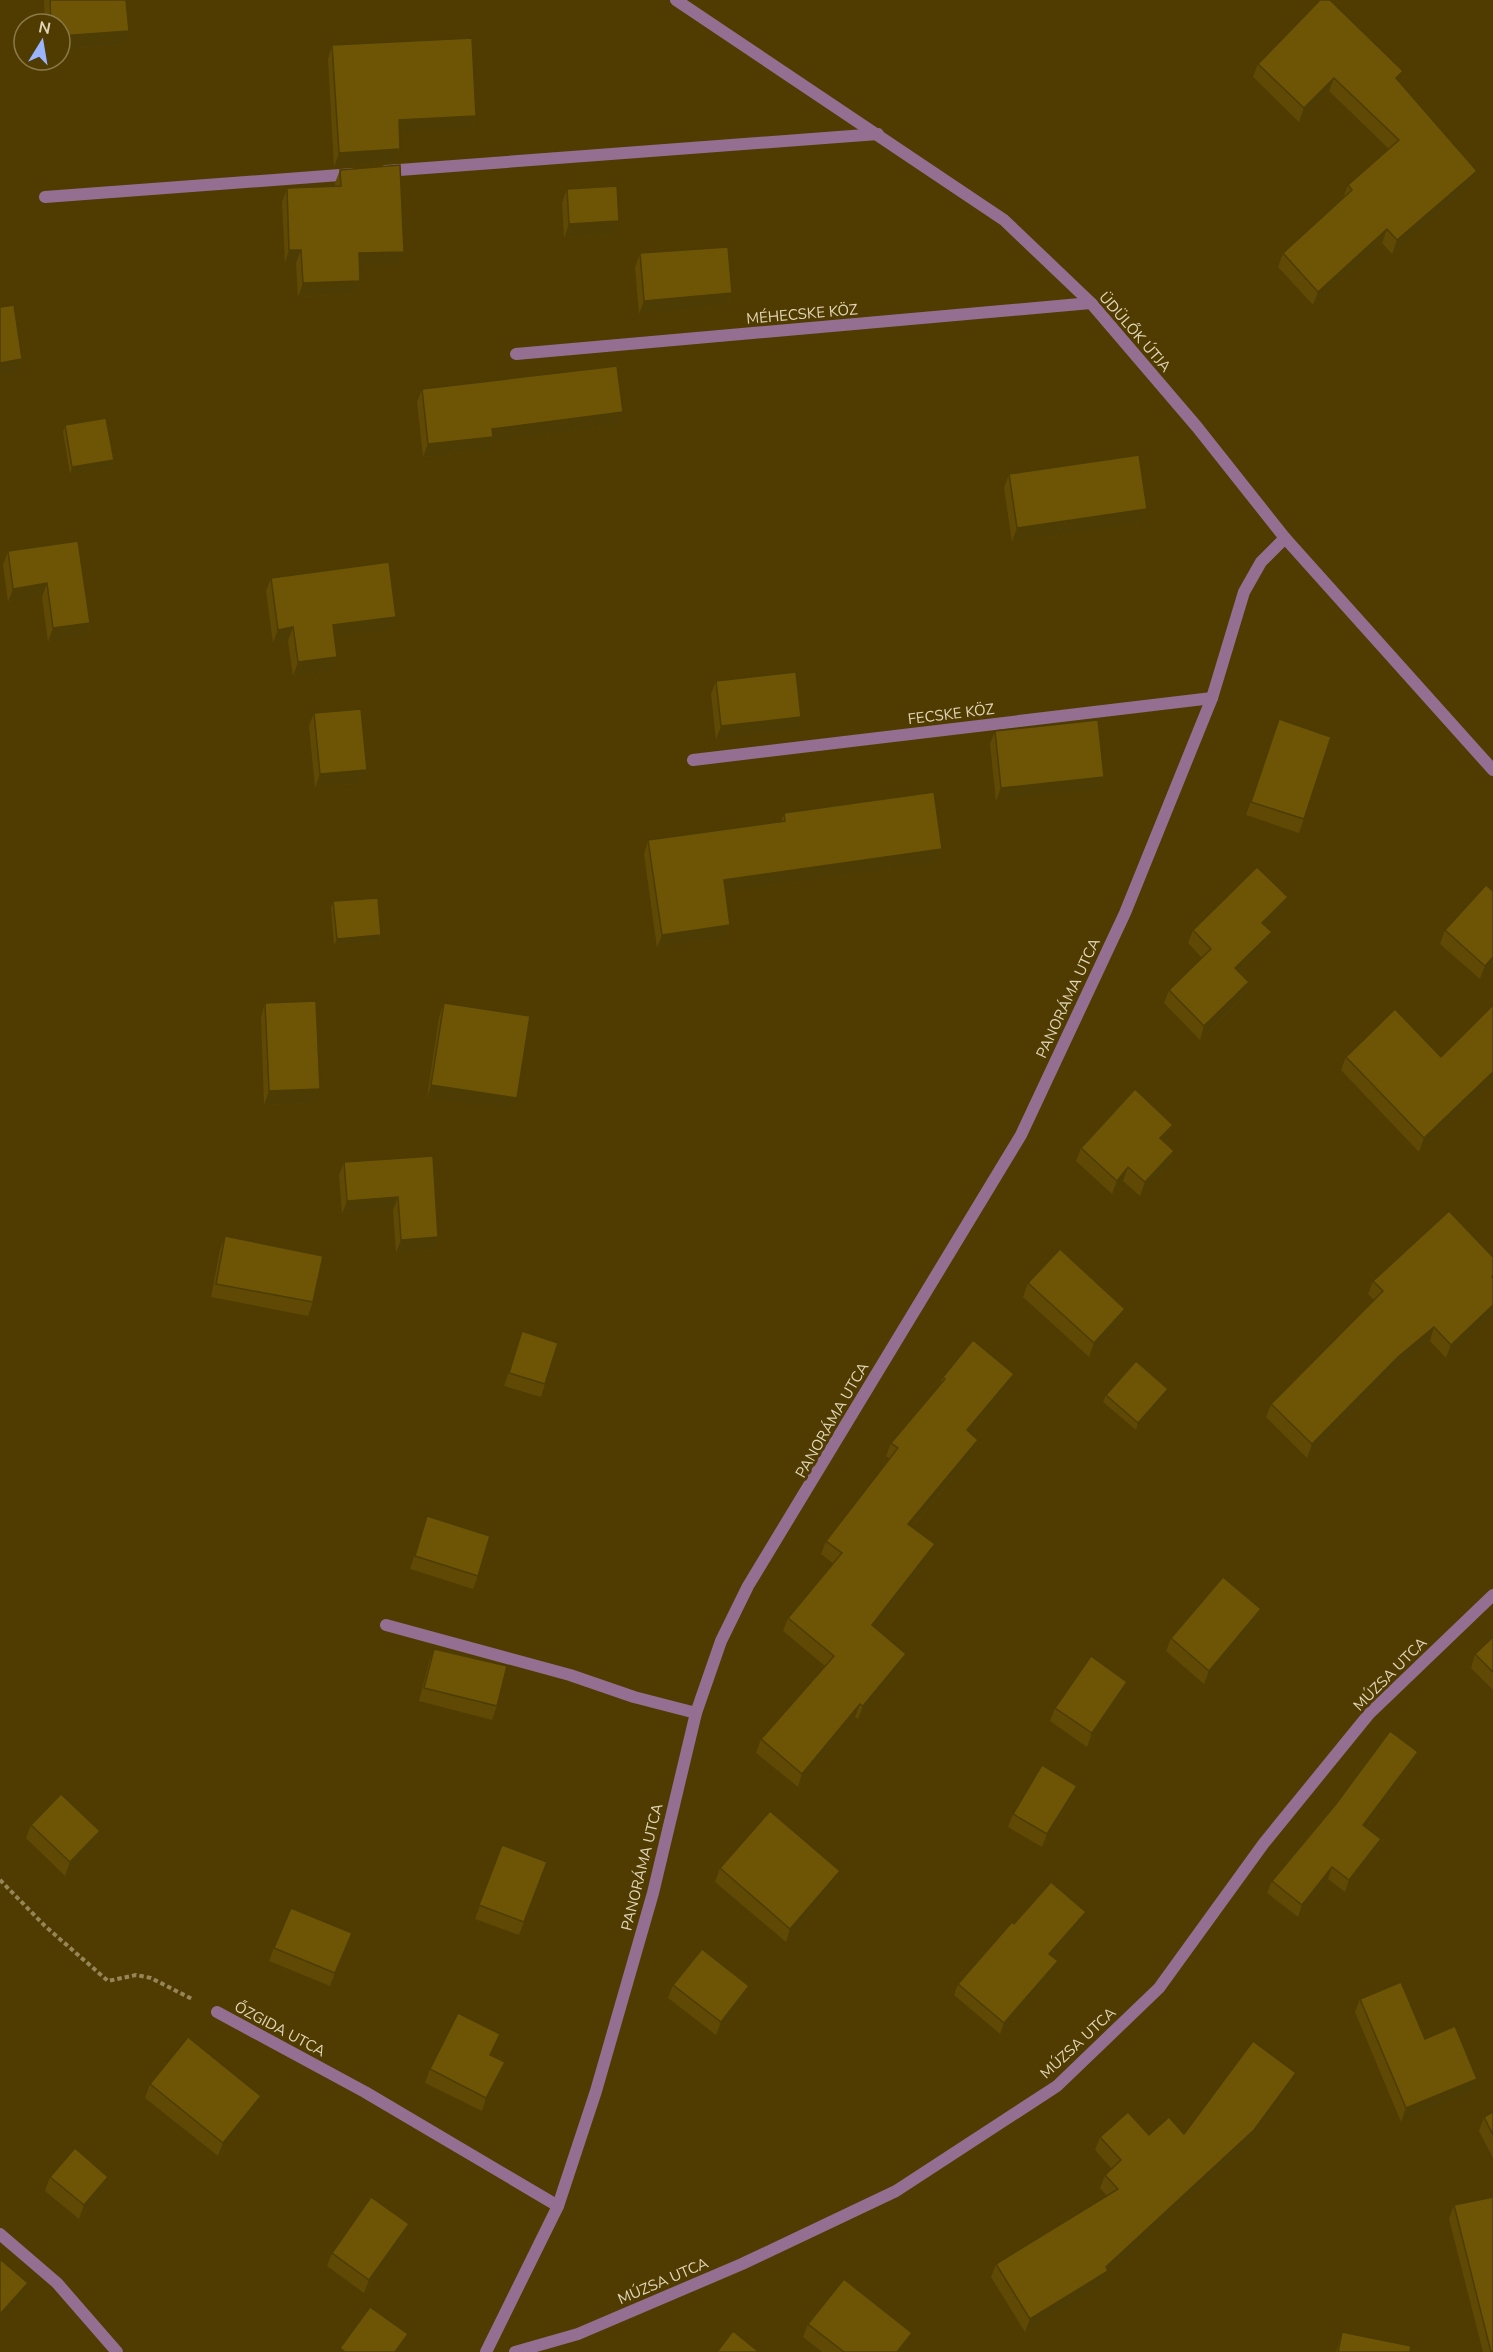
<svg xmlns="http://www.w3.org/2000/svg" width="1493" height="2352" font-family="'Nunito Sans',sans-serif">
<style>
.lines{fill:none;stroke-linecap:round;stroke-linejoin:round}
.path{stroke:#958558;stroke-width:4;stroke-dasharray:4.5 3;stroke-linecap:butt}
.lane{stroke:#946f92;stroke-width:12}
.street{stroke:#946f92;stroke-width:12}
.wall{fill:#5f4904}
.shaded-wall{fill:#4d3c04}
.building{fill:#6e5505;stroke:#4d3c04;stroke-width:1.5}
.labels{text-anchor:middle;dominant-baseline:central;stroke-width:6;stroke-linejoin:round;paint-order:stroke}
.street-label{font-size:15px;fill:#e1d6ba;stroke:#503c00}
</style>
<rect width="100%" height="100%" fill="#503c00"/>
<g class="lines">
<!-- path -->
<path class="path" d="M 0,1880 L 45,1926 L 108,1981 L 136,1975 L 151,1978 L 192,1999"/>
<!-- lane -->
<g class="lane">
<path d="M 386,171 L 878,134"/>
<path d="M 45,197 L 353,174"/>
<path d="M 516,354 L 1091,303"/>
<path d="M 693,760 L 1212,698"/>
<path d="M 386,1625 L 570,1675 L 634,1697 L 696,1713"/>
<path d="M 217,2012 L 365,2092 L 558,2206"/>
<path d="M 0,2234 L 57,2283 L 117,2352"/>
</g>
<!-- street -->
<g class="street">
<path d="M 676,0 L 1004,220 L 1091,303 L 1197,427 L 1285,538 L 1493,770"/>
<path d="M 486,2352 L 558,2206 L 596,2091 L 653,1893 L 696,1713 L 721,1641 L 748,1586 L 1021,1135 L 1125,913 L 1212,698 L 1244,592 L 1261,562 L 1285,538"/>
<path d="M 515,2352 L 578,2334 L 742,2264 L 896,2191 L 1057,2086 L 1159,1988 L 1264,1843 L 1369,1714 L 1493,1595"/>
</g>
</g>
<!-- wall -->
<g class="wall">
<path d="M 44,0 L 126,0 L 124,45 L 60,49 L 60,24 L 45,24 Z"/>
<path d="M 332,45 L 476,116 L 471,129 L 399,133 L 400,149 L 395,162 L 334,167 L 328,59 Z"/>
<path d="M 1258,64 L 1399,81 L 1477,171 L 1472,184 L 1392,254 L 1382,243 L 1313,305 L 1278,267 L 1283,253 L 1343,198 L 1348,185 L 1389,149 L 1329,91 L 1299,122 L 1253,77 Z"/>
<path d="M 340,170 L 399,265 L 359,266 L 360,281 L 355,294 L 298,297 L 296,263 L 285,263 L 282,202 L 287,188 L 335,187 L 335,183 Z"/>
<path d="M 567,189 L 614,235 L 564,238 L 562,203 Z"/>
<path d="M 640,253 L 732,293 L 727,307 L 639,314 L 635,267 Z"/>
<path d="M 422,389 L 618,425 L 491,442 L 488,451 L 423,457 L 417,402 Z"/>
<path d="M 65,425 L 114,460 L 111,467 L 70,474 L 63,432 Z"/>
<path d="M 1009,474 L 1142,523 L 1012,542 L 1004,488 Z"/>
<path d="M 78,541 L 90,623 L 85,636 L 48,642 L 42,597 L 8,602 L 3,565 L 8,551 Z"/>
<path d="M 271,578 L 391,630 L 334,637 L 337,657 L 332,671 L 293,676 L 288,641 L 273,643 L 266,591 Z"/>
<path d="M 716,681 L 797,730 L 716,740 L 711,694 Z"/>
<path d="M 314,713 L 367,770 L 363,783 L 315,788 L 309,726 Z"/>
<path d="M 995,731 L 1104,777 L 1099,790 L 996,801 L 990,744 Z"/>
<path d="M 1274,733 L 1304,819 L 1299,833 L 1246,815 Z"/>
<path d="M 784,813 L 942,849 L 937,863 L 725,892 L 730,925 L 725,939 L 657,948 L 644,854 L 648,840 L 781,822 Z"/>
<path d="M 333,901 L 381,935 L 379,942 L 334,946 L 331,908 Z"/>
<path d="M 1283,911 L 1266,927 L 1267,946 L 1240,972 L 1249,982 L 1245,995 L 1200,1040 L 1164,1003 L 1169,990 L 1202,958 L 1188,943 L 1193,930 Z"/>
<path d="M 1445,930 L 1493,965 L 1480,979 L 1440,944 Z"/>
<path d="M 265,1003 L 315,1103 L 264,1105 L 261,1017 Z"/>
<path d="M 444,1003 L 512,1111 L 427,1098 L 439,1017 Z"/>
<path d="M 1493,1005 L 1419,1152 L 1341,1070 L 1346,1057 L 1441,1057 Z"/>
<path d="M 1168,1138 L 1164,1142 L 1174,1151 L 1169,1164 L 1140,1196 L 1123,1181 L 1112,1194 L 1076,1161 L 1081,1148 Z"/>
<path d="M 433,1156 L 433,1250 L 396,1253 L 393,1210 L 342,1214 L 339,1175 L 344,1162 Z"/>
<path d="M 225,1236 L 313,1302 L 308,1316 L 211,1297 L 220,1250 Z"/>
<path d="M 1493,1257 L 1446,1358 L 1430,1341 L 1393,1370 L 1307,1458 L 1266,1417 L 1271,1404 L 1374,1300 L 1368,1294 L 1373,1281 Z"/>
<path d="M 1028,1283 L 1125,1309 L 1120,1323 L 1089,1357 L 1023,1297 Z"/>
<path d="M 522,1331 L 545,1384 L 541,1397 L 504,1386 Z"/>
<path d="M 943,1377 L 1009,1387 L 970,1434 L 978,1440 L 974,1454 L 912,1527 L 935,1544 L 930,1558 L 875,1628 L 906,1654 L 901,1668 L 858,1719 L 855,1717 L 798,1787 L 756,1753 L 761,1739 L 825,1666 L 783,1631 L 788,1618 L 834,1564 L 821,1554 L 826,1541 L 890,1459 L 886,1456 L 891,1443 L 939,1386 Z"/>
<path d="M 1106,1395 L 1166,1396 L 1136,1430 L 1103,1402 Z"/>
<path d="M 427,1516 L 478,1576 L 473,1589 L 410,1569 Z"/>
<path d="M 1261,1609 L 1256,1623 L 1204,1684 L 1166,1651 L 1171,1638 Z"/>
<path d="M 1493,1637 L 1493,1690 L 1471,1668 L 1475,1654 Z"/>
<path d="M 434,1649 L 497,1706 L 492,1720 L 419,1701 L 429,1662 Z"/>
<path d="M 1127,1682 L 1122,1695 L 1087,1747 L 1050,1721 L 1055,1708 Z"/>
<path d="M 1418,1752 L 1413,1764 L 1366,1828 L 1381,1839 L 1377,1851 L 1345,1892 L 1328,1879 L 1298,1917 L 1267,1893 L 1272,1881 Z"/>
<path d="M 1077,1786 L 1072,1799 L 1042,1847 L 1008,1827 L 1013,1814 Z"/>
<path d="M 31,1825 L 100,1831 L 95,1844 L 65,1876 L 26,1838 Z"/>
<path d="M 502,1845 L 547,1862 L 519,1935 L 475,1919 Z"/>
<path d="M 720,1868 L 840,1871 L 835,1884 L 786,1942 L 715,1882 Z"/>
<path d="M 1014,1924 L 1082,1924 L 1053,1957 L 1053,1973 L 1000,2034 L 954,1995 L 958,1984 Z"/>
<path d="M 347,1946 L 330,1986 L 269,1961 L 274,1948 Z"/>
<path d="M 673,1985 L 744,2000 L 716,2035 L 668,1998 Z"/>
<path d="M 1360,1999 L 1472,2092 L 1401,2122 L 1355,2012 Z"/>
<path d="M 496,2047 L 491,2055 L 505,2062 L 500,2076 L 482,2111 L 425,2083 L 430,2069 Z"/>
<path d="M 150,2084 L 256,2109 L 218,2156 L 145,2098 Z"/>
<path d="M 1291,2086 L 1249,2144 L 1106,2275 L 1103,2284 L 1025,2332 L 991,2277 L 996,2264 L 1107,2196 L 1100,2188 L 1105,2175 L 1112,2169 L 1095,2150 L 1100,2137 L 1184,2134 Z"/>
<path d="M 1493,2112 L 1493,2158 L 1479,2131 L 1484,2117 Z"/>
<path d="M 50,2177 L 104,2190 L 79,2219 L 45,2191 Z"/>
<path d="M 1454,2205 L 1493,2352 L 1483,2352 L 1449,2219 Z"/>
<path d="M 405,2238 L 364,2293 L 327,2266 L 332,2253 Z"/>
<path d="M 808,2324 L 907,2346 L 903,2352 L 822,2352 L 803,2337 Z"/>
<path d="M 1342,2332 L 1410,2352 L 1336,2352 Z"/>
</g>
<!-- shaded-wall -->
<g class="shaded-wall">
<path d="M 129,31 L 124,45 L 60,49 L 60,36 Z"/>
<path d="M 1403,71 L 1398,84 L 1396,78 Z"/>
<path d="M 1334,78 L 1329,91 L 1299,122 L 1304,108 Z"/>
<path d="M 476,116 L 471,129 L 394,134 L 399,120 Z"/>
<path d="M 400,149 L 395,162 L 334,167 L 339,153 Z"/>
<path d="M 1477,171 L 1472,184 L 1392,254 L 1397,240 Z"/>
<path d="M 619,221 L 614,235 L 564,238 L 569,224 Z"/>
<path d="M 1387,229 L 1382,243 L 1313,305 L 1318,292 Z"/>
<path d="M 289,250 L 301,250 L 296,263 L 285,263 Z"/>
<path d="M 404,252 L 399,265 L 354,267 L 359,253 Z"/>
<path d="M 360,281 L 355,294 L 298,297 L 303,283 Z"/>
<path d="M 732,293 L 727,307 L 639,314 L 644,301 Z"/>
<path d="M 22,359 L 17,373 L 0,376 L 0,363 Z"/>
<path d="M 623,412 L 618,425 L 491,442 L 488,451 L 423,457 L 428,444 L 492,429 Z"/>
<path d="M 114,460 L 111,467 L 70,474 L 72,467 Z"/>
<path d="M 1147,509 L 1142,523 L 1012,542 L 1017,528 Z"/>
<path d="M 47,583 L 42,597 L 8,602 L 13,589 Z"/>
<path d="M 396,617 L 391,630 L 328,638 L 333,625 Z"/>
<path d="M 90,623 L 85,636 L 48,642 L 53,628 Z"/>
<path d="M 293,627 L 288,641 L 273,643 L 278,630 Z"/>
<path d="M 337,657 L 332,671 L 293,676 L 298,662 Z"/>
<path d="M 801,717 L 797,730 L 716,740 L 721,726 Z"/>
<path d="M 367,770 L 363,783 L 315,788 L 320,774 Z"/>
<path d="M 1104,777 L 1099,790 L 996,801 L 1001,788 Z"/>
<path d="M 942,849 L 937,863 L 719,893 L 724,880 Z"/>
<path d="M 1288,897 L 1283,911 L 1257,936 L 1262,923 Z"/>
<path d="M 730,925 L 725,939 L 657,948 L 662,935 Z"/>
<path d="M 1272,932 L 1267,946 L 1231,981 L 1235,968 Z"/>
<path d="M 381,935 L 379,942 L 334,946 L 337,939 Z"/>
<path d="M 1493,957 L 1493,965 L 1480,979 L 1485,966 Z"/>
<path d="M 1249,982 L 1245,995 L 1200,1040 L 1204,1026 Z"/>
<path d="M 1493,1072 L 1493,1081 L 1419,1152 L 1424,1138 Z"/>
<path d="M 431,1085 L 517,1098 L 512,1111 L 427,1098 Z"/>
<path d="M 320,1089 L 315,1103 L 264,1105 L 269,1091 Z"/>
<path d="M 1173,1125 L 1168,1138 L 1155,1151 L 1160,1138 Z"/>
<path d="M 1174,1151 L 1169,1164 L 1140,1196 L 1145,1182 Z"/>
<path d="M 1128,1167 L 1123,1181 L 1112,1194 L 1117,1181 Z"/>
<path d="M 398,1197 L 393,1210 L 342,1214 L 347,1201 Z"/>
<path d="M 438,1237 L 433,1250 L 396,1253 L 401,1240 Z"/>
<path d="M 1493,1305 L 1493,1314 L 1446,1358 L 1451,1345 Z"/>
<path d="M 1125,1309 L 1120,1323 L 1089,1357 L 1094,1343 Z"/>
<path d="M 1434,1327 L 1430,1341 L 1393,1370 L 1307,1458 L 1312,1444 L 1398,1357 Z"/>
<path d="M 1014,1374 L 1009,1387 L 962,1444 L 967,1430 Z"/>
<path d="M 1168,1389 L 1166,1396 L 1136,1430 L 1138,1423 Z"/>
<path d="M 978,1440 L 974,1454 L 903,1537 L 908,1524 Z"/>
<path d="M 935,1544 L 930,1558 L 867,1639 L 872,1625 Z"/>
<path d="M 1261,1609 L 1256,1623 L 1204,1684 L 1209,1671 Z"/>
<path d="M 906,1654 L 901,1668 L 858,1719 L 863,1706 Z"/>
<path d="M 1127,1682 L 1122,1695 L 1087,1747 L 1092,1733 Z"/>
<path d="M 860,1704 L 855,1717 L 798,1787 L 802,1774 Z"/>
<path d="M 1418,1752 L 1413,1764 L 1359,1837 L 1363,1825 Z"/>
<path d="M 1077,1786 L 1072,1799 L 1042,1847 L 1047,1834 Z"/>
<path d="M 100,1831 L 95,1844 L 65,1876 L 70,1862 Z"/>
<path d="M 1381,1839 L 1377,1851 L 1345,1892 L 1349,1880 Z"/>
<path d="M 1332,1867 L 1328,1879 L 1298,1917 L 1302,1905 Z"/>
<path d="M 840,1871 L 835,1884 L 786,1942 L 790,1929 Z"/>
<path d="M 1086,1912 L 1082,1924 L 1045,1966 L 1049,1954 Z"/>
<path d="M 352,1933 L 347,1946 L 330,1986 L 335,1973 Z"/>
<path d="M 1058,1961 L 1053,1973 L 1000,2034 L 1004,2023 Z"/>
<path d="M 749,1986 L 744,2000 L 716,2035 L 721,2022 Z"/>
<path d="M 500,2034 L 496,2047 L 485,2068 L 490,2055 Z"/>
<path d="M 505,2062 L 500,2076 L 482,2111 L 486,2098 Z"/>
<path d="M 1296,2073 L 1291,2086 L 1249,2144 L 1106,2275 L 1103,2284 L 1025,2332 L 1030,2319 L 1106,2267 Z"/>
<path d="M 1477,2079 L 1472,2092 L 1401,2122 L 1406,2108 Z"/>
<path d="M 261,2096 L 256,2109 L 218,2156 L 223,2143 Z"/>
<path d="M 108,2177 L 104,2190 L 79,2219 L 84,2205 Z"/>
<path d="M 409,2224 L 405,2238 L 364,2293 L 369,2280 Z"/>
<path d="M 28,2283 L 23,2296 L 0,2322 L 0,2314 Z"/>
<path d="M 912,2333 L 907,2346 L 903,2352 L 897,2352 Z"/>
<path d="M 408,2334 L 404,2347 L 400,2352 L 395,2352 Z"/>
</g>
<!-- building -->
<g class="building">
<path d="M 50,0 L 126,0 L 129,31 L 60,36 L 60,24 L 51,24 Z"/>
<path d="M 1320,0 L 1330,0 L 1403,71 L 1396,78 L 1477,171 L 1397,240 L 1387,229 L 1318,292 L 1283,253 L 1352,190 L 1348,185 L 1399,140 L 1334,78 L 1304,108 L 1258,64 Z"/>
<path d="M 472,38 L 476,116 L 399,120 L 400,149 L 339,153 L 332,45 Z"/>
<path d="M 400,165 L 404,252 L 359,253 L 360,281 L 303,283 L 301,250 L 289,250 L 287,188 L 341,186 L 340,170 Z"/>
<path d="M 617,186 L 619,221 L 569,224 L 567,189 Z"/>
<path d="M 728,247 L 732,293 L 644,301 L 640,253 Z"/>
<path d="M 14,305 L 22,359 L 0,363 L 0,307 Z"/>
<path d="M 617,366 L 623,412 L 492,429 L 493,437 L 428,444 L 422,389 Z"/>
<path d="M 106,418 L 114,460 L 72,467 L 65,425 Z"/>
<path d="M 1139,455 L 1147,509 L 1017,528 L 1009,474 Z"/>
<path d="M 78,541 L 90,623 L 53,628 L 47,583 L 13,589 L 8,551 Z"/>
<path d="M 389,562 L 396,617 L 333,625 L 337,657 L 298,662 L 293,627 L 278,630 L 271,578 Z"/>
<path d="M 796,672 L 801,717 L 721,726 L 716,681 Z"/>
<path d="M 361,709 L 367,770 L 320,774 L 314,713 Z"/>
<path d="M 1279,719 L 1331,737 L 1304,819 L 1251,802 Z"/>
<path d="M 1098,720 L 1104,777 L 1001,788 L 995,731 Z"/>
<path d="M 934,792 L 942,849 L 724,880 L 730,925 L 662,935 L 648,840 L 785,821 L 784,813 Z"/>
<path d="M 1257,867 L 1288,897 L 1262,923 L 1272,932 L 1235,968 L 1249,982 L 1204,1026 L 1169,990 L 1211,949 L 1193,930 Z"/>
<path d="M 1486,885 L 1493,891 L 1493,957 L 1485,966 L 1445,930 Z"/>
<path d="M 378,898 L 381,935 L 337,939 L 333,901 Z"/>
<path d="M 316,1001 L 320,1089 L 269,1091 L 265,1003 Z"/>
<path d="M 444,1003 L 530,1016 L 517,1098 L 431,1085 Z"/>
<path d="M 1493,1005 L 1493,1072 L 1424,1138 L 1346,1057 L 1395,1009 L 1441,1057 Z"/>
<path d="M 1135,1089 L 1173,1125 L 1160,1138 L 1174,1151 L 1145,1182 L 1128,1167 L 1117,1181 L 1081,1148 Z"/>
<path d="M 433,1156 L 438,1237 L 401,1240 L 398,1197 L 347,1201 L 344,1162 Z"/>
<path d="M 1449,1211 L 1493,1257 L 1493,1275 L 1492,1277 L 1493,1278 L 1493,1305 L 1451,1345 L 1434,1327 L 1398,1357 L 1312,1444 L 1271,1404 L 1383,1291 L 1373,1281 Z"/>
<path d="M 225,1236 L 323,1256 L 313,1302 L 216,1284 Z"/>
<path d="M 1060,1249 L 1125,1309 L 1094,1343 L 1028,1283 Z"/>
<path d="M 522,1331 L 558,1343 L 545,1384 L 509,1373 Z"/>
<path d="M 973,1340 L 1014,1374 L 967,1430 L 978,1440 L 908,1524 L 935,1544 L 872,1625 L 906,1654 L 863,1706 L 860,1704 L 802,1774 L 761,1739 L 834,1656 L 788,1618 L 842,1553 L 826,1541 L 898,1448 L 891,1443 L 945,1379 L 943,1377 Z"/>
<path d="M 1136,1361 L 1168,1389 L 1138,1423 L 1106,1395 Z"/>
<path d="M 427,1516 L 490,1536 L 478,1576 L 415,1556 Z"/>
<path d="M 1223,1577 L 1261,1609 L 1209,1671 L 1171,1638 Z"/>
<path d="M 1493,1637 L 1493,1672 L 1475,1654 Z"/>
<path d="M 434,1649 L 507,1666 L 497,1706 L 424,1688 Z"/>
<path d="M 1091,1656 L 1127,1682 L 1092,1733 L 1055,1708 Z"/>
<path d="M 1390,1731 L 1418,1752 L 1363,1825 L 1381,1839 L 1349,1880 L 1332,1867 L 1302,1905 L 1272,1881 L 1336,1804 Z"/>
<path d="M 1042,1765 L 1077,1786 L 1047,1834 L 1013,1814 Z"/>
<path d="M 61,1794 L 100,1831 L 70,1862 L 31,1825 Z"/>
<path d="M 770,1811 L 840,1871 L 790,1929 L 720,1868 Z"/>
<path d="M 502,1845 L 547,1862 L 524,1922 L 479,1905 Z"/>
<path d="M 1051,1882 L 1086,1912 L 1049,1954 L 1058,1961 L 1004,2023 L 958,1984 L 1012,1922 L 1014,1924 Z"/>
<path d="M 291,1908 L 352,1933 L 335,1973 L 274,1948 Z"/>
<path d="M 702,1949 L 749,1986 L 721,2022 L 673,1985 Z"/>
<path d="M 1401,1982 L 1425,2039 L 1455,2026 L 1477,2079 L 1406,2108 L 1360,1999 Z"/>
<path d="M 458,2013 L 500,2034 L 490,2055 L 505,2062 L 486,2098 L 430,2069 Z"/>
<path d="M 188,2037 L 261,2096 L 223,2143 L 150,2084 Z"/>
<path d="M 1253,2041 L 1296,2073 L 1254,2130 L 1106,2267 L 1108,2271 L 1030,2319 L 996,2264 L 1118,2189 L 1105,2175 L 1121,2160 L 1100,2137 L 1128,2112 L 1149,2135 L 1169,2117 L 1184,2134 Z"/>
<path d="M 1493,2112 L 1493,2135 L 1484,2117 Z"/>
<path d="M 75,2148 L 108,2177 L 84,2205 L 50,2177 Z"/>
<path d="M 371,2197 L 409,2224 L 369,2280 L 332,2253 Z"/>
<path d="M 1493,2197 L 1493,2352 L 1491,2352 L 1454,2205 Z"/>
<path d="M 0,2259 L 28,2283 L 0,2314 Z"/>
<path d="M 844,2279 L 912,2333 L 897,2352 L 844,2352 L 808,2324 Z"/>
<path d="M 370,2307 L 408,2334 L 395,2352 L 345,2352 L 340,2348 Z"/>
<path d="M 733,2331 L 759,2352 L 717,2352 Z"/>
<path d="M 1342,2332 L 1411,2346 L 1410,2352 L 1338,2352 Z"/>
</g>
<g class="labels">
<!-- street labels -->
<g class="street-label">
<text transform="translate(802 314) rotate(-5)">MÉHECSKE KÖZ</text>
<text transform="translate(1135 332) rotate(49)">ÜDÜLŐK ÚTJA</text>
<text transform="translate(951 714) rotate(-7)">FECSKE KÖZ</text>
<text transform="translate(1068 998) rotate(-65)">PANORÁMA UTCA</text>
<text transform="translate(832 1420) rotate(-60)">PANORÁMA UTCA</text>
<text transform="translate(1390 1674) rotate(-45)">MÚZSA UTCA</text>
<text transform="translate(642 1867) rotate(-76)">PANORÁMA UTCA</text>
<text transform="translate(280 2029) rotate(28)">ŐZGIDA UTCA</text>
<text transform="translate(1078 2043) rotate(-43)">MÚZSA UTCA</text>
<text transform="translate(663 2281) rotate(-23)">MÚZSA UTCA</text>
</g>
</g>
<!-- north arrow -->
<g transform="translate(42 42) rotate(11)"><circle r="28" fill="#503c00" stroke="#8a7a4a" stroke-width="1.5"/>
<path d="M0-4.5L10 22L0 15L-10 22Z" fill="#9ab5fd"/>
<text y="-9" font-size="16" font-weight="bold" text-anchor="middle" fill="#e1d6ba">N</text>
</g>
</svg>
